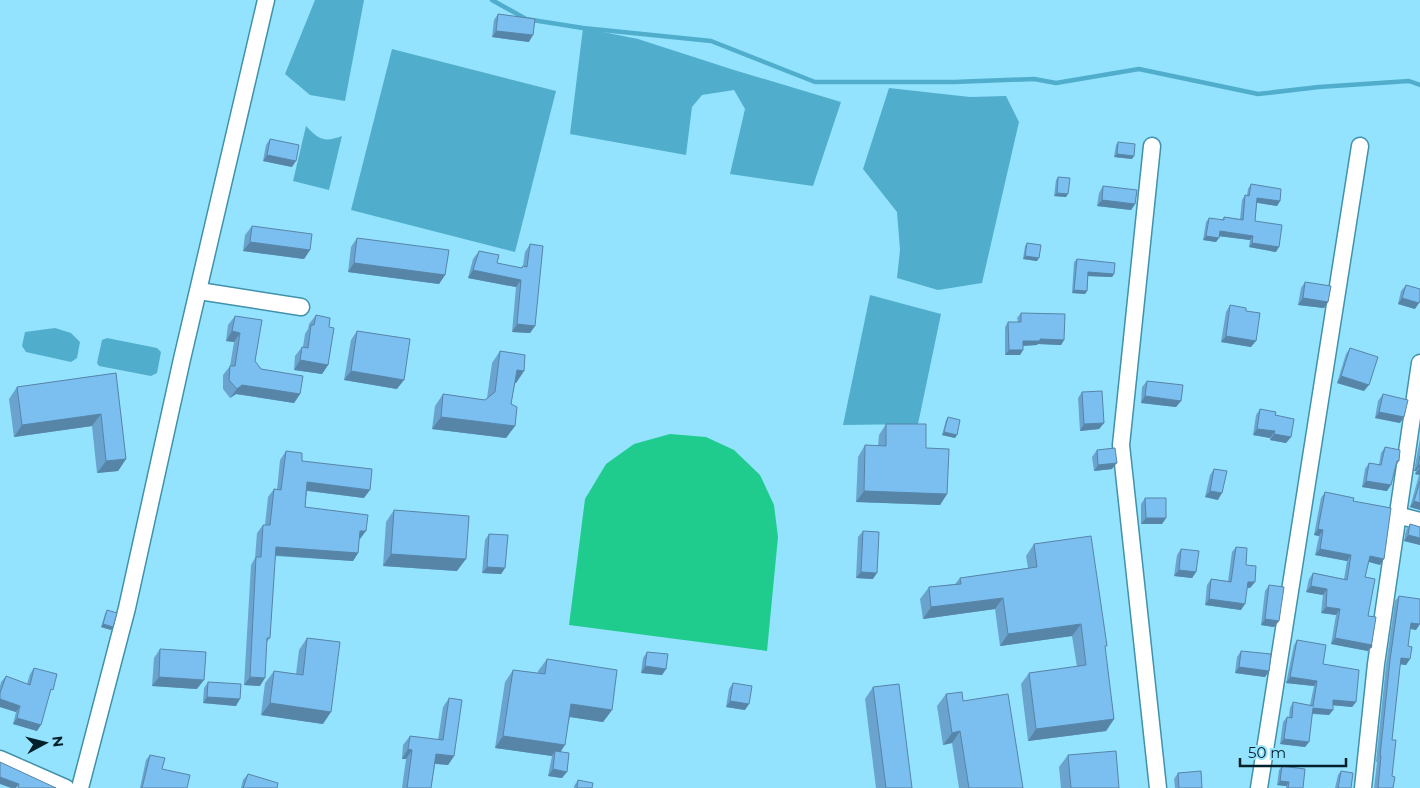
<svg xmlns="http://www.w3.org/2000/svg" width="1420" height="788" font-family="Montserrat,sans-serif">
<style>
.green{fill:#1fcc8e}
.water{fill:#50aecc}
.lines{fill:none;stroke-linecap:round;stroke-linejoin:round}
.stream{stroke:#50aecc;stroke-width:4.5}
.minor-casing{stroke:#4191ab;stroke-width:19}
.minor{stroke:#fff;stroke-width:16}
.wall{fill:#6aa3ce}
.shaded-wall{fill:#5685a8}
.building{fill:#7bbef0;stroke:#5685a8}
</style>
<rect width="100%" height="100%" fill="#94e3fe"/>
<!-- green -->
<path class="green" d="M 670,434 L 706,437 L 734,450 L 760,475 L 774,505 L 778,537 L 767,651 L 569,625 L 585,499 L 606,464 L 634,444 Z"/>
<!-- water -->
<g class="water">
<path d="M 315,0 L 364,0 L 345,101 L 310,95 L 285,74 Z"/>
<path d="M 583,28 L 638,39 L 734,70 L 841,102 L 813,186 L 730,174 L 745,109 L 734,90 L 702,95 L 692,107 L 686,155 L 570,134 Z"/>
<path d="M 392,49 L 556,91 L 515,252 L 351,210 Z"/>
<path d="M 889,88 L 970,97 L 1006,96 L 1019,122 L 982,283 L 938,290 L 897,278 L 900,250 L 897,212 L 863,169 Z"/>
<path d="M 306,126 C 318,139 324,143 342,136 L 329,190 L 293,181 Z"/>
<path d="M 870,295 L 941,314 L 918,424 L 843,425 Z"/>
<path d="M 55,328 L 71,333 L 80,342 L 77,358 L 71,362 L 26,352 L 22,346 L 25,332 Z"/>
<path d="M 107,338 L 157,348 L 161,352 L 157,373 L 151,376 L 99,366 L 97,363 L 102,340 Z"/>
</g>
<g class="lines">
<!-- stream -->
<path class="stream" d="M 492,0 L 526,19 L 583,28 L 711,41 L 815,82 L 954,82 L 1034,79 L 1056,83 L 1139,69 L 1258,94 L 1319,87 L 1409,81 L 1420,85"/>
<defs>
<g id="minor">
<path d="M 1152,146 L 1121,445 L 1158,788"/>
<path d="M 199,291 L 301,307"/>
<path d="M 1397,515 L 1420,521"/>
<path d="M 0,759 L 66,788"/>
<path d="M 80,788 L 127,608 L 182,359 L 266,0"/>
<path d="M 1259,788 L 1360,146"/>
<path d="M 1363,788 L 1376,664 L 1420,363"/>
</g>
</defs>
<!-- minor casing -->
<use href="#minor" class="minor-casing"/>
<!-- minor -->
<use href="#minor" class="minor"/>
</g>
<!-- wall -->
<g class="wall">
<path d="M 498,14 L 529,42 L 492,37 L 494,20 Z"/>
<path d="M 270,139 L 292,167 L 263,161 L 266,145 Z"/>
<path d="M 1118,142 L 1132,159 L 1114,157 L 1116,145 Z"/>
<path d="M 1058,177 L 1066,197 L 1054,196 L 1056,180 Z"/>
<path d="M 1251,184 L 1280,201 L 1277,206 L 1257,203 L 1255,221 L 1276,252 L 1249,247 L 1250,240 L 1220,236 L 1216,242 L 1203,240 L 1206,222 L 1209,218 L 1222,220 L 1224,217 L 1240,219 L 1242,200 L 1245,195 L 1247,195 L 1248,189 Z"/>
<path d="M 1103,186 L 1135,204 L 1131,210 L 1097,206 L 1099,193 Z"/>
<path d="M 252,226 L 310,250 L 304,259 L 243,251 L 245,235 Z"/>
<path d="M 357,238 L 445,275 L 439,284 L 348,272 L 351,247 Z"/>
<path d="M 1027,243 L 1037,261 L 1023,259 L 1025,246 Z"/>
<path d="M 530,244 L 535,326 L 530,333 L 512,332 L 516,287 L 468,278 L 473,259 L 479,251 L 497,263 L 521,268 L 523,266 L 525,252 Z"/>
<path d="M 1077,259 L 1114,274 L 1112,277 L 1088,276 L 1087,291 L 1085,294 L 1072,293 L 1074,262 Z"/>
<path d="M 1305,282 L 1328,302 L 1324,308 L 1298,305 L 1301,288 Z"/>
<path d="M 1406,285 L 1415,309 L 1398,304 L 1401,291 Z"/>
<path d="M 1230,305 L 1246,311 L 1251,347 L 1221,342 L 1226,312 Z"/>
<path d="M 1021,313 L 1064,340 L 1061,345 L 1038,344 L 1037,345 L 1023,346 L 1023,350 L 1020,355 L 1005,355 L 1005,327 L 1008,322 L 1018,322 L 1017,318 Z"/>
<path d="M 316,315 L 329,327 L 328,365 L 322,374 L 294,370 L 295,356 L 302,347 L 303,347 L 305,334 L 308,329 L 309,324 Z"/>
<path d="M 235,316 L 255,361 L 261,369 L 300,394 L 294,403 L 236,394 L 230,398 L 223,389 L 223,375 L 230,366 L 234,342 L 226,341 L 228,325 Z"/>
<path d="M 357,331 L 397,389 L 344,380 L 351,340 Z"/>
<path d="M 1350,348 L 1364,391 L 1337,383 L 1346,354 Z"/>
<path d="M 500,351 L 524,371 L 516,383 L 515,383 L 511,404 L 515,426 L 506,438 L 432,429 L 435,406 L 443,394 L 485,400 L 487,398 L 492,363 Z"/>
<path d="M 116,373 L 126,459 L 118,471 L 97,473 L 92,426 L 14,437 L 9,399 L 17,387 Z"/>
<path d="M 1147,381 L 1181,401 L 1176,407 L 1141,403 L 1142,387 Z"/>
<path d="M 1082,392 L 1104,423 L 1099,429 L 1080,431 L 1078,398 Z"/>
<path d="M 1383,394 L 1400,423 L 1375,418 L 1378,401 Z"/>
<path d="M 1260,409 L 1291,437 L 1286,443 L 1270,440 L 1270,438 L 1253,435 L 1256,415 Z"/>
<path d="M 948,417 L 955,438 L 942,435 L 946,420 Z"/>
<path d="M 886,424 L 926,448 L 947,494 L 940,505 L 856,502 L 858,457 L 865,445 L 878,446 L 879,435 Z"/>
<path d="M 1420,439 L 1420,510 L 1410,507 L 1419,475 L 1415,474 L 1416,471 L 1414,471 Z"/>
<path d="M 1385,447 L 1399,461 L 1396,466 L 1387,491 L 1362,487 L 1365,469 L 1369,463 L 1379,465 L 1381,453 Z"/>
<path d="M 1097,450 L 1112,469 L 1094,471 L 1092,457 Z"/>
<path d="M 286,451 L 364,498 L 307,491 L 305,507 L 360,539 L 359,539 L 358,553 L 353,561 L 275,556 L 270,638 L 267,642 L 260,686 L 244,685 L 251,565 L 255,558 L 257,533 L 263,525 L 265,525 L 268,497 L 274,489 L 277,490 L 280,460 Z"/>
<path d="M 1214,469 L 1218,500 L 1205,497 L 1210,475 Z"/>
<path d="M 1325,492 L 1353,501 L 1380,565 L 1369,562 L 1365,577 L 1368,616 L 1376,617 L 1371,648 L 1367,654 L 1368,651 L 1331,644 L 1336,615 L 1321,613 L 1323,595 L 1306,592 L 1309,579 L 1313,573 L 1344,579 L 1347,561 L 1315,555 L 1319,536 L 1314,535 L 1321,498 Z"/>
<path d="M 1145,498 L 1166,518 L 1162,524 L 1141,524 L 1141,504 Z"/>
<path d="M 394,510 L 457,571 L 383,566 L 386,522 Z"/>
<path d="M 1410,524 L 1420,527 L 1420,545 L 1404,541 L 1406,530 Z"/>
<path d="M 863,531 L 873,579 L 856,578 L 858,537 Z"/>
<path d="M 489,534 L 505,568 L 501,574 L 482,573 L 485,540 Z"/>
<path d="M 1034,544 L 1105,649 L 1114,719 L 1106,731 L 1028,741 L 1021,684 L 1029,673 L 1077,667 L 1072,636 L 1000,646 L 995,609 L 923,619 L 920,599 L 929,587 L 955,584 L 960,578 L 1028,568 L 1026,556 Z"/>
<path d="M 1236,547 L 1255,582 L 1250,588 L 1247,588 L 1241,610 L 1205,605 L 1207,585 L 1211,579 L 1228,581 L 1232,552 Z"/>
<path d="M 1181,549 L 1196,572 L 1192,578 L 1174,576 L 1177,555 Z"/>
<path d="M 1269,585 L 1279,621 L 1274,627 L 1261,625 L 1265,591 Z"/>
<path d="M 1399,596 L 1416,630 L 1410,629 L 1408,646 L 1410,659 L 1406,665 L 1400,664 L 1399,676 L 1392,740 L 1392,776 L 1393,788 L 1374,788 L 1377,762 L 1376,762 L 1386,665 L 1395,601 Z"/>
<path d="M 107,610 L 111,630 L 101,627 L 105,614 Z"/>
<path d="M 307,638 L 323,724 L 261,715 L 265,683 L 274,671 L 296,674 L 299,650 Z"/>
<path d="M 1297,640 L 1323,664 L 1356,702 L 1352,707 L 1333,705 L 1333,710 L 1329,715 L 1312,714 L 1309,742 L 1305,747 L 1280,744 L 1283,722 L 1287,717 L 1289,717 L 1290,708 L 1293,702 L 1310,705 L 1314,686 L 1286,683 L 1294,645 Z"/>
<path d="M 160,649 L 197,689 L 152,686 L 154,658 Z"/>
<path d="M 1241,651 L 1269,671 L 1265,677 L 1235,673 L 1237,657 Z"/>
<path d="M 647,652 L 666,669 L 662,675 L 641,673 L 643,658 Z"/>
<path d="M 547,659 L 612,710 L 603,722 L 570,717 L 561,752 L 562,778 L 548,776 L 552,756 L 495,748 L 505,682 L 513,670 L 538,673 L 538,671 Z"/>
<path d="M 34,668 L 49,695 L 37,731 L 13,724 L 16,712 L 0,707 L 0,686 L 1,682 L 6,676 L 27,684 L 30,674 Z"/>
<path d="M 208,682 L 236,706 L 203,703 L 204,688 Z"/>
<path d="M 733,683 L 745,710 L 726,707 L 729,689 Z"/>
<path d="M 873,687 L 912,788 L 876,788 L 865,699 Z"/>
<path d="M 946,694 L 963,701 L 1023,788 L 959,788 L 952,743 L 943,745 L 937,706 Z"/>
<path d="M 449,698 L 454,756 L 448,765 L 435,764 L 431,788 L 402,788 L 406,759 L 402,759 L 403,745 L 410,736 L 438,740 L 443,707 Z"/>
<path d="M 150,755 L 162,769 L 187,788 L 140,788 L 146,760 Z"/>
<path d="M 1068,755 L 1119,788 L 1061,788 L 1059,767 Z"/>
<path d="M 1282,766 L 1303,788 L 1286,788 L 1286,786 L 1277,785 L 1279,770 Z"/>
<path d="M 1341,771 L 1351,788 L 1335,788 L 1338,775 Z"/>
<path d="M 1178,773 L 1202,788 L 1175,788 L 1174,779 Z"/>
<path d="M 248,774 L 277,788 L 241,788 L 243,780 Z"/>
<path d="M 578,780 L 592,788 L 574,788 L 574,786 Z"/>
</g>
<!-- shaded-wall -->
<g class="shaded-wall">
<path d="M 496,31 L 533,35 L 529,42 L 492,37 Z"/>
<path d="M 1117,154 L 1134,156 L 1132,159 L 1114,157 Z"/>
<path d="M 267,155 L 296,161 L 292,167 L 263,161 Z"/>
<path d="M 1057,193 L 1068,194 L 1066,197 L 1054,196 Z"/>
<path d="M 1257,198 L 1280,201 L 1277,206 L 1254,202 Z"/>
<path d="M 1102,200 L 1135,204 L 1131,210 L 1097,206 Z"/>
<path d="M 1220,231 L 1253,236 L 1250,240 L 1217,236 Z"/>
<path d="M 1206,236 L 1219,238 L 1216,242 L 1203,240 Z"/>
<path d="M 250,242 L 310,250 L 304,259 L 243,251 Z"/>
<path d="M 1252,243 L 1279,247 L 1276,252 L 1249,247 Z"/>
<path d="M 1025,256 L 1039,258 L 1037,261 L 1023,259 Z"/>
<path d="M 354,263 L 445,275 L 439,284 L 348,272 Z"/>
<path d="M 473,270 L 521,280 L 516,287 L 468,278 Z"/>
<path d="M 1088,272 L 1114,274 L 1112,277 L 1086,276 Z"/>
<path d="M 1074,290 L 1087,291 L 1085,294 L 1072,293 Z"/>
<path d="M 1303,298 L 1328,302 L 1324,308 L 1298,305 Z"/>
<path d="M 1402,298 L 1419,303 L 1415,309 L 1398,304 Z"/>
<path d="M 517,324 L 535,326 L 530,333 L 512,332 Z"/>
<path d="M 232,331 L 240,333 L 234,342 L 226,341 Z"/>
<path d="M 1226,336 L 1256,341 L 1251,347 L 1221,342 Z"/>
<path d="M 1040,339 L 1064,340 L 1061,345 L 1038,344 L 1037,345 L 1019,346 L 1023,341 Z"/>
<path d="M 1009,350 L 1023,350 L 1020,355 L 1005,355 Z"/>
<path d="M 300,360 L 328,365 L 322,374 L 294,370 Z"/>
<path d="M 517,370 L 524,371 L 516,383 L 509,382 Z"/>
<path d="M 351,371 L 404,380 L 397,389 L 344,380 Z"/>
<path d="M 1341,376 L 1369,385 L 1364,391 L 1337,383 Z"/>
<path d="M 242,385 L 300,394 L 294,403 L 236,394 L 230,398 L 237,389 Z"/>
<path d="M 1145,396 L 1181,401 L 1176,407 L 1141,403 Z"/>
<path d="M 1379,412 L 1404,417 L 1400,423 L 1375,418 Z"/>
<path d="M 101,414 L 92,426 L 14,437 L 22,425 Z"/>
<path d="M 441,417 L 515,426 L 506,438 L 432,429 Z"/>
<path d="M 1104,423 L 1099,429 L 1080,431 L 1084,424 Z"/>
<path d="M 1257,429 L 1275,431 L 1270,438 L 1253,435 Z"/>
<path d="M 944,432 L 957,435 L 955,438 L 942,435 Z"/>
<path d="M 1274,434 L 1291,437 L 1286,443 L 1270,440 Z"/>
<path d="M 126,459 L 118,471 L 97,473 L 106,461 Z"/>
<path d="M 1117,463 L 1112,469 L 1094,471 L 1098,465 Z"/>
<path d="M 1418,465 L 1420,465 L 1416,471 L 1414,471 Z"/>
<path d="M 1419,469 L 1420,469 L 1420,474 L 1419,475 L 1415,474 Z"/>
<path d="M 1366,481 L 1391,485 L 1387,491 L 1362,487 Z"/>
<path d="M 307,482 L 370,490 L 364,498 L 302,490 Z"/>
<path d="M 864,491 L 947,494 L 940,505 L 856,502 Z"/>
<path d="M 1210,491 L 1222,493 L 1218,500 L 1205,497 Z"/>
<path d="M 1414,501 L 1420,503 L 1420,510 L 1410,507 Z"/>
<path d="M 1146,518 L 1166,518 L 1162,524 L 1141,524 Z"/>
<path d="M 1318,529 L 1323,530 L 1319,536 L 1314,535 Z"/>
<path d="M 360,531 L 366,531 L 360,539 L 354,539 Z"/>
<path d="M 1408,535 L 1420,538 L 1420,545 L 1404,541 Z"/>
<path d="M 276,547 L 358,553 L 353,561 L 270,555 Z"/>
<path d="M 1320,549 L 1351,555 L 1347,561 L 1315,555 Z"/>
<path d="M 391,554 L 466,559 L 457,571 L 383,566 Z"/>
<path d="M 1370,556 L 1384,559 L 1380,565 L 1366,561 Z"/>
<path d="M 487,567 L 505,568 L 501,574 L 482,573 Z"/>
<path d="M 1179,570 L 1196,572 L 1192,578 L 1174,576 Z"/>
<path d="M 861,572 L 877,573 L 873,579 L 856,578 Z"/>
<path d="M 1248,582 L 1255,582 L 1250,588 L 1244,587 Z"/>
<path d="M 1311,586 L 1327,589 L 1323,595 L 1306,592 Z"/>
<path d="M 1003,598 L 995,609 L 923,619 L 931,607 Z"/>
<path d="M 1209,599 L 1245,604 L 1241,610 L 1205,605 Z"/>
<path d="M 1326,607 L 1340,609 L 1336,615 L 1321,613 Z"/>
<path d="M 1265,619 L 1279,621 L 1274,627 L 1261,625 Z"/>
<path d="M 1411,623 L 1420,624 L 1416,630 L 1407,628 Z"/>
<path d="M 103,624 L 113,627 L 111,630 L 101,627 Z"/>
<path d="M 1081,624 L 1072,636 L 1000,646 L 1008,634 Z"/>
<path d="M 1335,638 L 1372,645 L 1368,651 L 1331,644 Z"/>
<path d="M 1401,658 L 1410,659 L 1406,665 L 1397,664 Z"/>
<path d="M 645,666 L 666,669 L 662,675 L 641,673 Z"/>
<path d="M 1239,667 L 1269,671 L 1265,677 L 1235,673 Z"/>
<path d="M 159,677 L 204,680 L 197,689 L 152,686 Z"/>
<path d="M 250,677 L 265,678 L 260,686 L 244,685 Z"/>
<path d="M 1290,677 L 1317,681 L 1314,686 L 1286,683 Z"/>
<path d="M 207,697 L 240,699 L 236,706 L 203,703 Z"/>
<path d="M 0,699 L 20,706 L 16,712 L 0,707 Z"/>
<path d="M 1333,700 L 1356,702 L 1352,707 L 1330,705 Z"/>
<path d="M 730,701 L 749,704 L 745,710 L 726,707 Z"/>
<path d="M 270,703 L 331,712 L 323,724 L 261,715 Z"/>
<path d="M 571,704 L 612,710 L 603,722 L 563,716 Z"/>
<path d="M 1313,708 L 1333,710 L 1329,715 L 1309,713 Z"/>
<path d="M 17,718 L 41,725 L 37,731 L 13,724 Z"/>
<path d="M 1114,719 L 1106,731 L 1028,741 L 1036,729 Z"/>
<path d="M 960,731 L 952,743 L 943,745 L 952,733 Z"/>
<path d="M 503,736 L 565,745 L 557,757 L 555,751 L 552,756 L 495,748 Z"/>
<path d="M 1284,739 L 1309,742 L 1305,747 L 1280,744 Z"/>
<path d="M 408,749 L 412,750 L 406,759 L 402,759 Z"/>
<path d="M 436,754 L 454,756 L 448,765 L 430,763 Z"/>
<path d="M 553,769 L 567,772 L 562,778 L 548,776 Z"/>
<path d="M 0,777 L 19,784 L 16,788 L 11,788 L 0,784 Z"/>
<path d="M 1280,781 L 1289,782 L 1286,786 L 1277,785 Z"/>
</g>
<!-- building -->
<g class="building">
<path d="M 498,14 L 535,19 L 533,35 L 496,31 Z"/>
<path d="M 270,139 L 299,145 L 296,161 L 267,155 Z"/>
<path d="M 1118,142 L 1135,144 L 1134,156 L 1117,154 Z"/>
<path d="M 1058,177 L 1070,178 L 1068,194 L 1057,193 Z"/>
<path d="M 1251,184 L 1281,189 L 1280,201 L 1257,198 L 1255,221 L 1282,225 L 1279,247 L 1252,243 L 1253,236 L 1220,231 L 1219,238 L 1206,236 L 1209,218 L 1224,220 L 1224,217 L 1243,220 L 1245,195 L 1249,196 Z"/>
<path d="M 1103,186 L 1137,190 L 1135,204 L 1102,200 Z"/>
<path d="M 252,226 L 312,234 L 310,250 L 250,242 Z"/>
<path d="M 357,238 L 449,250 L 445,275 L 354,263 Z"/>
<path d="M 1027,243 L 1041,245 L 1039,258 L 1025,256 Z"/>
<path d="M 530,244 L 543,246 L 535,326 L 517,324 L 521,280 L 473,270 L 479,251 L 499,255 L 497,263 L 522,268 L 523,266 L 527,267 Z"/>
<path d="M 1077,259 L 1115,263 L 1114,274 L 1088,272 L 1087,291 L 1074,290 Z"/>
<path d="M 1305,282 L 1331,286 L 1328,302 L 1303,298 Z"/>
<path d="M 1406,285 L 1420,289 L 1420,300 L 1419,303 L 1402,298 Z"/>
<path d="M 1230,305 L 1246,308 L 1246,311 L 1260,313 L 1256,341 L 1226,336 Z"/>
<path d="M 1021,313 L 1065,314 L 1064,340 L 1040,339 L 1040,341 L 1023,341 L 1023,350 L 1009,350 L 1008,322 L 1021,322 Z"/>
<path d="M 316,315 L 330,318 L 329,327 L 334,328 L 328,365 L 300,360 L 302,347 L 308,348 L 311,325 L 314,325 Z"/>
<path d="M 235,316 L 262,320 L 255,361 L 261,369 L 303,376 L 300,394 L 242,385 L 237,389 L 229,380 L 230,366 L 235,366 L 240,333 L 232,331 Z"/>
<path d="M 357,331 L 410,339 L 404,380 L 351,371 Z"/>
<path d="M 1350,348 L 1378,357 L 1369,385 L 1341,376 Z"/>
<path d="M 500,351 L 525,355 L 524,371 L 517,370 L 511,404 L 517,407 L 515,426 L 441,417 L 443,394 L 485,400 L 495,392 Z"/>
<path d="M 116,373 L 126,459 L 106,461 L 101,414 L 22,425 L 17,387 Z"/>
<path d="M 1147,381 L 1183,385 L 1181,401 L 1145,396 Z"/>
<path d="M 1102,391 L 1104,423 L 1084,424 L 1082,392 Z"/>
<path d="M 1383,394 L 1408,400 L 1404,417 L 1379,412 Z"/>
<path d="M 1260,409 L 1276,412 L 1275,415 L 1294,419 L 1291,437 L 1274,434 L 1275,431 L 1257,429 Z"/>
<path d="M 948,417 L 960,420 L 957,435 L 944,432 Z"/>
<path d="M 886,424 L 926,424 L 926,448 L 949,449 L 947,494 L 864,491 L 865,445 L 886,446 Z"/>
<path d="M 1385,447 L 1400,450 L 1399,461 L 1397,461 L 1391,485 L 1366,481 L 1369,463 L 1381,465 Z"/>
<path d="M 1115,448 L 1117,463 L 1098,465 L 1097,450 Z"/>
<path d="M 286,451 L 302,453 L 302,461 L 372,469 L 370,490 L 307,482 L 305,507 L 368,515 L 366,531 L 360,531 L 358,553 L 276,547 L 270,638 L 267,638 L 265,678 L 250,677 L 256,557 L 261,557 L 263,525 L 270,525 L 274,489 L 281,490 Z"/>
<path d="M 1420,456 L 1420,469 L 1419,469 L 1420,465 L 1418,465 Z"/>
<path d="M 1214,469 L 1227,471 L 1222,493 L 1210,491 Z"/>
<path d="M 1420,481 L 1420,503 L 1414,501 Z"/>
<path d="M 1325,492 L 1354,498 L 1353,501 L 1391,508 L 1384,559 L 1370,556 L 1365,577 L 1375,579 L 1368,616 L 1376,617 L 1371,648 L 1372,645 L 1335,638 L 1340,609 L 1326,607 L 1327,589 L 1311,586 L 1313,573 L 1347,580 L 1351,555 L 1320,549 L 1323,530 L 1318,529 Z"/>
<path d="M 1145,498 L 1166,498 L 1166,518 L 1146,518 Z"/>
<path d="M 394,510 L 469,516 L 466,559 L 391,554 Z"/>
<path d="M 1410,524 L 1420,527 L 1420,538 L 1408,535 Z"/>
<path d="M 863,531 L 879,532 L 877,573 L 861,572 Z"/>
<path d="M 489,534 L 508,535 L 505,568 L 487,567 Z"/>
<path d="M 1091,536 L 1107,646 L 1105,646 L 1114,719 L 1036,729 L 1029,673 L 1086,665 L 1081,624 L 1008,634 L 1003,598 L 931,607 L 929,587 L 961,584 L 960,578 L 1037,567 L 1034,544 Z"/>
<path d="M 1236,547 L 1247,548 L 1246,565 L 1256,566 L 1255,582 L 1248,582 L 1245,604 L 1209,599 L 1211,579 L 1231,582 Z"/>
<path d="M 1181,549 L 1199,551 L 1196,572 L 1179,570 Z"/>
<path d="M 1269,585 L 1284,587 L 1279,621 L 1265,619 Z"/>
<path d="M 1399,596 L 1420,599 L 1420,624 L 1411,623 L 1408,646 L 1412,647 L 1410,659 L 1401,658 L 1399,676 L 1392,740 L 1396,740 L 1392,776 L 1395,777 L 1393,788 L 1378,788 L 1381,756 L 1380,756 L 1390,660 Z"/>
<path d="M 107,610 L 117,613 L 113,627 L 103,624 Z"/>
<path d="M 307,638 L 340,642 L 331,712 L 270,703 L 274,671 L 303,675 Z"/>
<path d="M 1297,640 L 1326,645 L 1323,664 L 1359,670 L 1356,702 L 1333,700 L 1333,710 L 1313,708 L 1309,742 L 1284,739 L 1287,717 L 1292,718 L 1293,702 L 1313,706 L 1317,681 L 1290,677 Z"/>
<path d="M 160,649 L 206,652 L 204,680 L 159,677 Z"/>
<path d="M 1241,651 L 1271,654 L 1269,671 L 1239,667 Z"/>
<path d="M 647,652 L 668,654 L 666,669 L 645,666 Z"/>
<path d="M 547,659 L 617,670 L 612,710 L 571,704 L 565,745 L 503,736 L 513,670 L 545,674 Z"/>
<path d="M 34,668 L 57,674 L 53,690 L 51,689 L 41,725 L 17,718 L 20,706 L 0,699 L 0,693 L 6,676 L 30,685 Z"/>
<path d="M 208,682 L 241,684 L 240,699 L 207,697 Z"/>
<path d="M 733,683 L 752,686 L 749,704 L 730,701 Z"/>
<path d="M 899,684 L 912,788 L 886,788 L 873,687 Z"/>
<path d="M 962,692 L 963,701 L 1008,694 L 1023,788 L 969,788 L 960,731 L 952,733 L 946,694 Z"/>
<path d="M 449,698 L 462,700 L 454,756 L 436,754 L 431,788 L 407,788 L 412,750 L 408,749 L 410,736 L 443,740 Z"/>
<path d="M 555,751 L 569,753 L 567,772 L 553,769 Z"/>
<path d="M 1116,751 L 1119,788 L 1071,788 L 1068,755 Z"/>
<path d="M 150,755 L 165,758 L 162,769 L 190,775 L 187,788 L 142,788 Z"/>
<path d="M 0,762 L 56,788 L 18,788 L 19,784 L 0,777 Z"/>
<path d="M 1282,766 L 1305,769 L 1303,788 L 1288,788 L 1289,782 L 1280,781 Z"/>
<path d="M 1201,771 L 1202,788 L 1179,788 L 1178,773 Z"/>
<path d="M 1341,771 L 1353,773 L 1351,788 L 1338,788 Z"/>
<path d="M 248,774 L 278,783 L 277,788 L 243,788 Z"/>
<path d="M 578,780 L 593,783 L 592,788 L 577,788 Z"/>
</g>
<!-- north arrow -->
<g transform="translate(45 743) rotate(83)" stroke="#94e3fe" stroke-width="4" paint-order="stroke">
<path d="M0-4L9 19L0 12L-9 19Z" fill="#00202a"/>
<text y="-8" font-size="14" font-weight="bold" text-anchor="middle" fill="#00202a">N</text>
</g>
<!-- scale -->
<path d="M1240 758v8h106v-8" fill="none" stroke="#00202a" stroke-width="2.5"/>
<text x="1248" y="758" font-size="15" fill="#00202a" stroke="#94e3fe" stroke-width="4" paint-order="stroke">50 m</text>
</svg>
